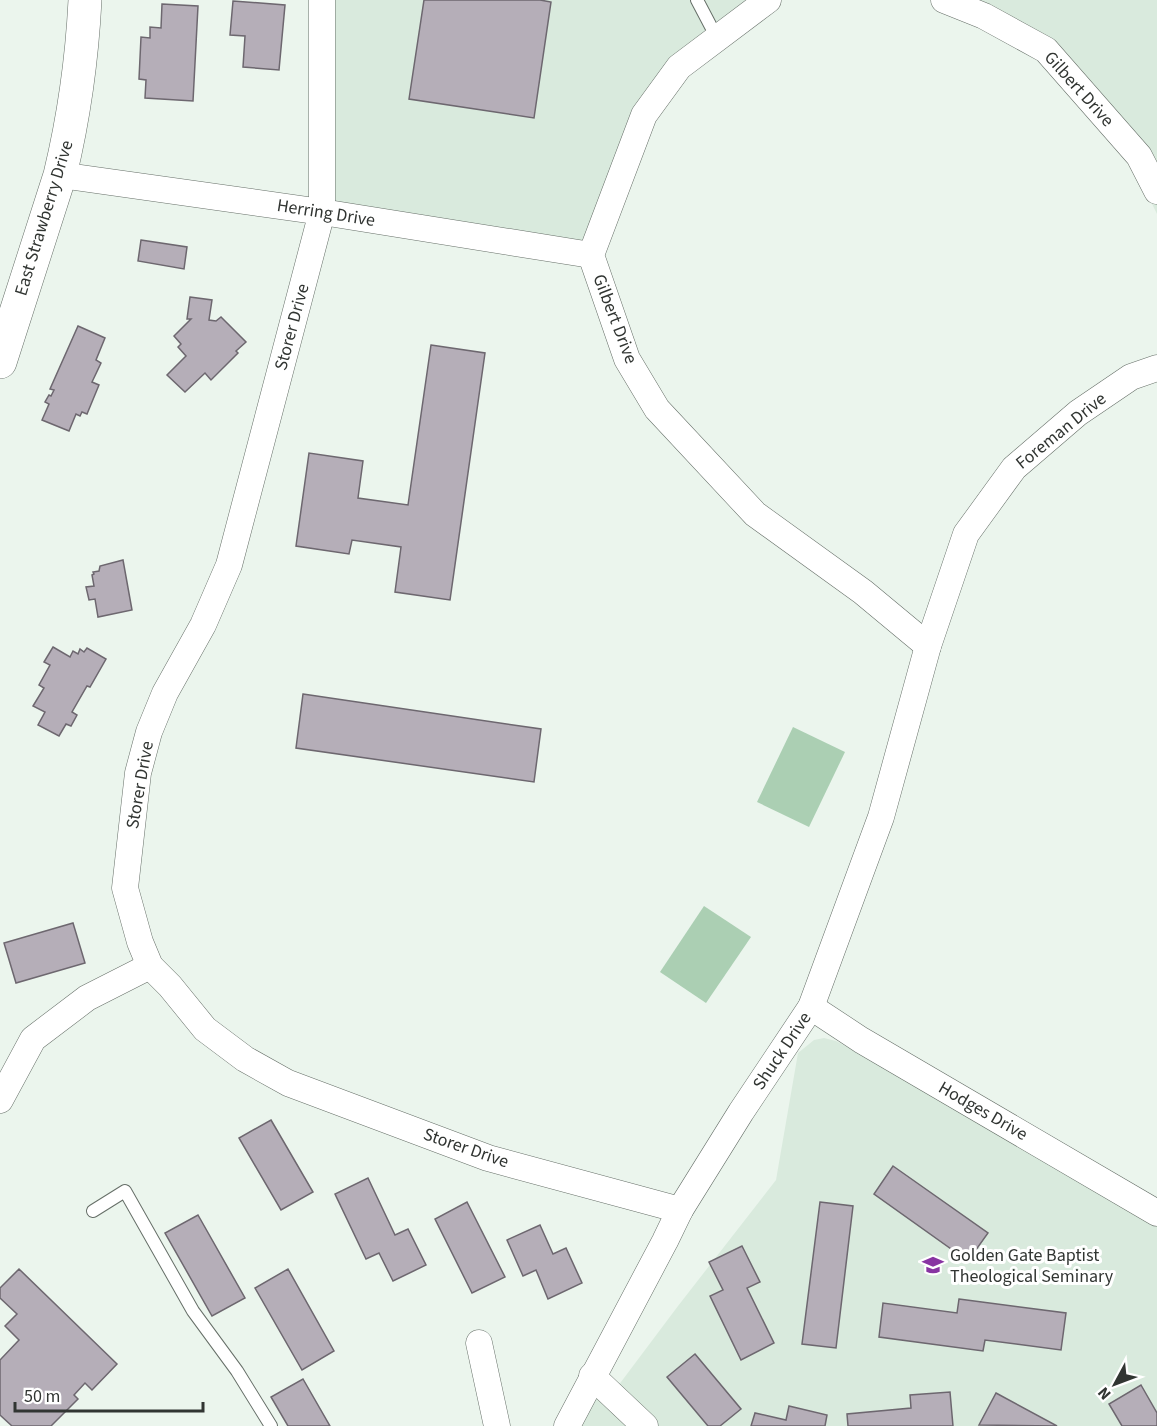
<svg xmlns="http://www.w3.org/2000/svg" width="1157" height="1426" font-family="'Source Sans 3',sans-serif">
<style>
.built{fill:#d9eadd}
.green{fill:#abcfb3}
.building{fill:#b5aeb8;stroke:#6d676f;stroke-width:1.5}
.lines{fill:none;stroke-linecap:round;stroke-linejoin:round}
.lane-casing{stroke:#666f68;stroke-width:14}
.street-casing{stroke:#666f68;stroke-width:27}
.secondary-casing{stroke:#666f68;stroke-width:34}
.lane{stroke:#fff;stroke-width:12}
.street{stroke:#fff;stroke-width:26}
.secondary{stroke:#fff;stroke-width:33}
.labels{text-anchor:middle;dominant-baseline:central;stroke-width:6;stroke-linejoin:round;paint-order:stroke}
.street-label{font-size:18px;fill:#313532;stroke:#fff}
.poi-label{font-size:18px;fill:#313532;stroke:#fff;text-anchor:start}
</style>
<rect width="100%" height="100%" fill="#ebf5ed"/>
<!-- built -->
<g class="built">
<path d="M 316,0 L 767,0 L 667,64 L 591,243 L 318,217 Z"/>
<path d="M 970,0 L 1157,0 L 1157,214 L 1131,161 L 1055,69 Z"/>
<path d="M 824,1038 L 836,1041 L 875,1062 L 1157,1218 L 1157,1426 L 559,1426 L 579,1382 L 606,1402 L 678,1306 L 776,1180 L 798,1053 L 814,1040 Z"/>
</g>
<!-- green -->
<g class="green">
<path d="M 793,727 L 845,752 L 809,827 L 757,802 Z"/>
<path d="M 704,906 L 751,937 L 706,1003 L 660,972 Z"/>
</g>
<!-- building -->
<g class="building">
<path d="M 424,0 L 540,0 L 551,2 L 534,118 L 409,99 Z"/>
<path d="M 233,1 L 285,5 L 279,70 L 243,67 L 245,36 L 230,35 Z"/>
<path d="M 162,4 L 198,6 L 193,101 L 145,98 L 146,80 L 139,79 L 141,37 L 150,38 L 150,27 L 161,28 Z"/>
<path d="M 141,240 L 187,247 L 184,269 L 138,261 Z"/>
<path d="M 190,297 L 212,300 L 209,320 L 216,321 L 221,317 L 246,342 L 236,351 L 238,353 L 211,380 L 205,373 L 185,392 L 167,375 L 186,356 L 178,347 L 181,344 L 174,336 L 191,319 L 187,319 Z"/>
<path d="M 78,326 L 105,338 L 96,360 L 101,363 L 92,382 L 99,385 L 87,414 L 82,412 L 80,416 L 76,414 L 69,431 L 42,420 L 49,404 L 45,402 L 49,395 L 51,396 L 54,390 L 50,389 Z"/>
<path d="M 431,345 L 485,353 L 450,600 L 395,592 L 401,547 L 352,540 L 349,554 L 296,546 L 309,453 L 363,461 L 358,498 L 408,505 Z"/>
<path d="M 123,560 L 132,610 L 98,617 L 95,599 L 89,600 L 86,587 L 94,586 L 92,575 L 94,574 L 93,572 L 99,571 L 100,566 Z"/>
<path d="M 53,647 L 70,657 L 73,651 L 78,654 L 80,649 L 84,652 L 87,648 L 106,659 L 90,687 L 87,686 L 72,712 L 77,715 L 71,726 L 66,724 L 59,736 L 38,725 L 45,712 L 33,706 L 44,688 L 39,685 L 50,665 L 44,662 Z"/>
<path d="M 303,694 L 541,729 L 534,782 L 296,748 Z"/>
<path d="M 73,923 L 85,963 L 16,983 L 4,943 Z"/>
<path d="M 271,1120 L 313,1192 L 281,1210 L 239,1138 Z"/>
<path d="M 893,1166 L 988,1233 L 968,1261 L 874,1194 Z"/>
<path d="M 368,1178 L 395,1235 L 408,1229 L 426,1265 L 393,1281 L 379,1253 L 366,1259 L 335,1194 Z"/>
<path d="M 467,1202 L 505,1277 L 472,1293 L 435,1219 Z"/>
<path d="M 820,1202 L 853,1206 L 836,1348 L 802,1344 Z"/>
<path d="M 198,1215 L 245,1298 L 212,1316 L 165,1233 Z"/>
<path d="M 540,1225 L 553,1254 L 566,1248 L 582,1283 L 548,1299 L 536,1270 L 523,1276 L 507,1240 Z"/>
<path d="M 742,1246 L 760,1282 L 747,1288 L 774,1343 L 741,1360 L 710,1296 L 723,1290 L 709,1262 Z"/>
<path d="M 19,1269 L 117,1364 L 92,1390 L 85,1383 L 74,1395 L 78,1399 L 51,1426 L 12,1426 L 0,1415 L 0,1360 L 19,1340 L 5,1326 L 17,1314 L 0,1298 L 0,1288 Z"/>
<path d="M 288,1269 L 334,1351 L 302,1370 L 255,1288 Z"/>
<path d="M 959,1299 L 1066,1313 L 1061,1350 L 985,1340 L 983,1351 L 879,1337 L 883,1303 L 957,1313 Z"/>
<path d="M 695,1354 L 741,1409 L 720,1426 L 708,1426 L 667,1377 Z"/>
<path d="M 303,1379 L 330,1426 L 288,1426 L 271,1397 Z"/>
<path d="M 1141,1385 L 1157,1413 L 1157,1426 L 1122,1426 L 1109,1404 Z"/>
<path d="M 950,1392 L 953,1426 L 848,1426 L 847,1414 L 911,1408 L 910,1395 Z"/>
<path d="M 996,1393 L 1057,1426 L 979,1425 Z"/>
<path d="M 789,1406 L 827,1415 L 825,1426 L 751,1426 L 755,1413 L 786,1420 Z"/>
</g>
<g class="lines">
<defs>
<g id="lane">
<path d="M 697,0 L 717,38"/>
<path d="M 93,1211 L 125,1191 L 193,1311 L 237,1371 L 271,1426"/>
</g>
<g id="street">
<path d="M 322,0 L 322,212 L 229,565 L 203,625 L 165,693 L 149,732 L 138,773 L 125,888 L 140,942 L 150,966 L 170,986 L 205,1029 L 245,1059 L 288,1083 L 488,1158 L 680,1210"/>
<path d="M 768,0 L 679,67 L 644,115 L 591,255 L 627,359 L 657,409 L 755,514 L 863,592 L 928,646"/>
<path d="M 944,0 L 984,16 L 1046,50 L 1139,156 L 1157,191"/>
<path d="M 60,175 L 322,212 L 591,255"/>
<path d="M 811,1007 L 861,1040 L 1157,1213"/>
<path d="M 0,1100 L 33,1039 L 87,998 L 150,966"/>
<path d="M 479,1343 L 497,1426"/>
<path d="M 592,1376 L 645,1426"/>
<path d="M 567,1426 L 665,1241 L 680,1210 L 741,1112 L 811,1007 L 881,817 L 928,646 L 966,534 L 1014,468 L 1078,413 L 1131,377 L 1157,368"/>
</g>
<path id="secondary" d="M 0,362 L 60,175 C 74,117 82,59 85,0"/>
</defs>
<!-- lane casing -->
<use href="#lane" class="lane-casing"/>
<!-- street casing -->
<use href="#street" class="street-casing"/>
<!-- secondary casing -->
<use href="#secondary" class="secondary-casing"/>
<!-- lane -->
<use href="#lane" class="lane"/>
<!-- street -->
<use href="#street" class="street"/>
<!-- secondary -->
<use href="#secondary" class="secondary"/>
</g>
<!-- icons -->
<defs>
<symbol id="university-bare" viewBox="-9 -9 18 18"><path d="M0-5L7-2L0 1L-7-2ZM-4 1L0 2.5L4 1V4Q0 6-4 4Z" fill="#8834a2" stroke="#fff" stroke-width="2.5" paint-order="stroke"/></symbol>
</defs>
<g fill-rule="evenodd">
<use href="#university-bare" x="918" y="1250" width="30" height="30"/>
</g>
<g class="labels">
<!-- street labels -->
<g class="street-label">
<text transform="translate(1079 89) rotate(48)">Gilbert Drive</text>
<text transform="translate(326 213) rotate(9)">Herring Drive</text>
<text transform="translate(44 218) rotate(-73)">East Strawberry Drive</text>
<text transform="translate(615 319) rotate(69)">Gilbert Drive</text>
<text transform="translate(292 327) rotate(-75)">Storer Drive</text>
<text transform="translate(1061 431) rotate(-39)">Foreman Drive</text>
<text transform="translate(140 785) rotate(-80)">Storer Drive</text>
<text transform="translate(782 1051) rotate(-56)">Shuck Drive</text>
<text transform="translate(983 1111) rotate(30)">Hodges Drive</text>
<text transform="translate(466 1148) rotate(19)">Storer Drive</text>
</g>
<!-- poi labels -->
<g class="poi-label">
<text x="950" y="1255">Golden Gate Baptist<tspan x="950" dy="21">Theological Seminary</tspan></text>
</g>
</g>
<!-- north arrow -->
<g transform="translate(1115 1384) rotate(229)" stroke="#ffffff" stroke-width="4.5" paint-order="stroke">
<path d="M0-4.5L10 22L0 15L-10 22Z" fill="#313532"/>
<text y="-9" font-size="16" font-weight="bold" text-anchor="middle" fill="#313532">N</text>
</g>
<!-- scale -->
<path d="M15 1402v9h188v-9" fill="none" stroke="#313532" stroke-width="3"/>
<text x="24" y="1402" font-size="18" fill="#313532" stroke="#ffffff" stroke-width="4.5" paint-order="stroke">50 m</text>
</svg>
